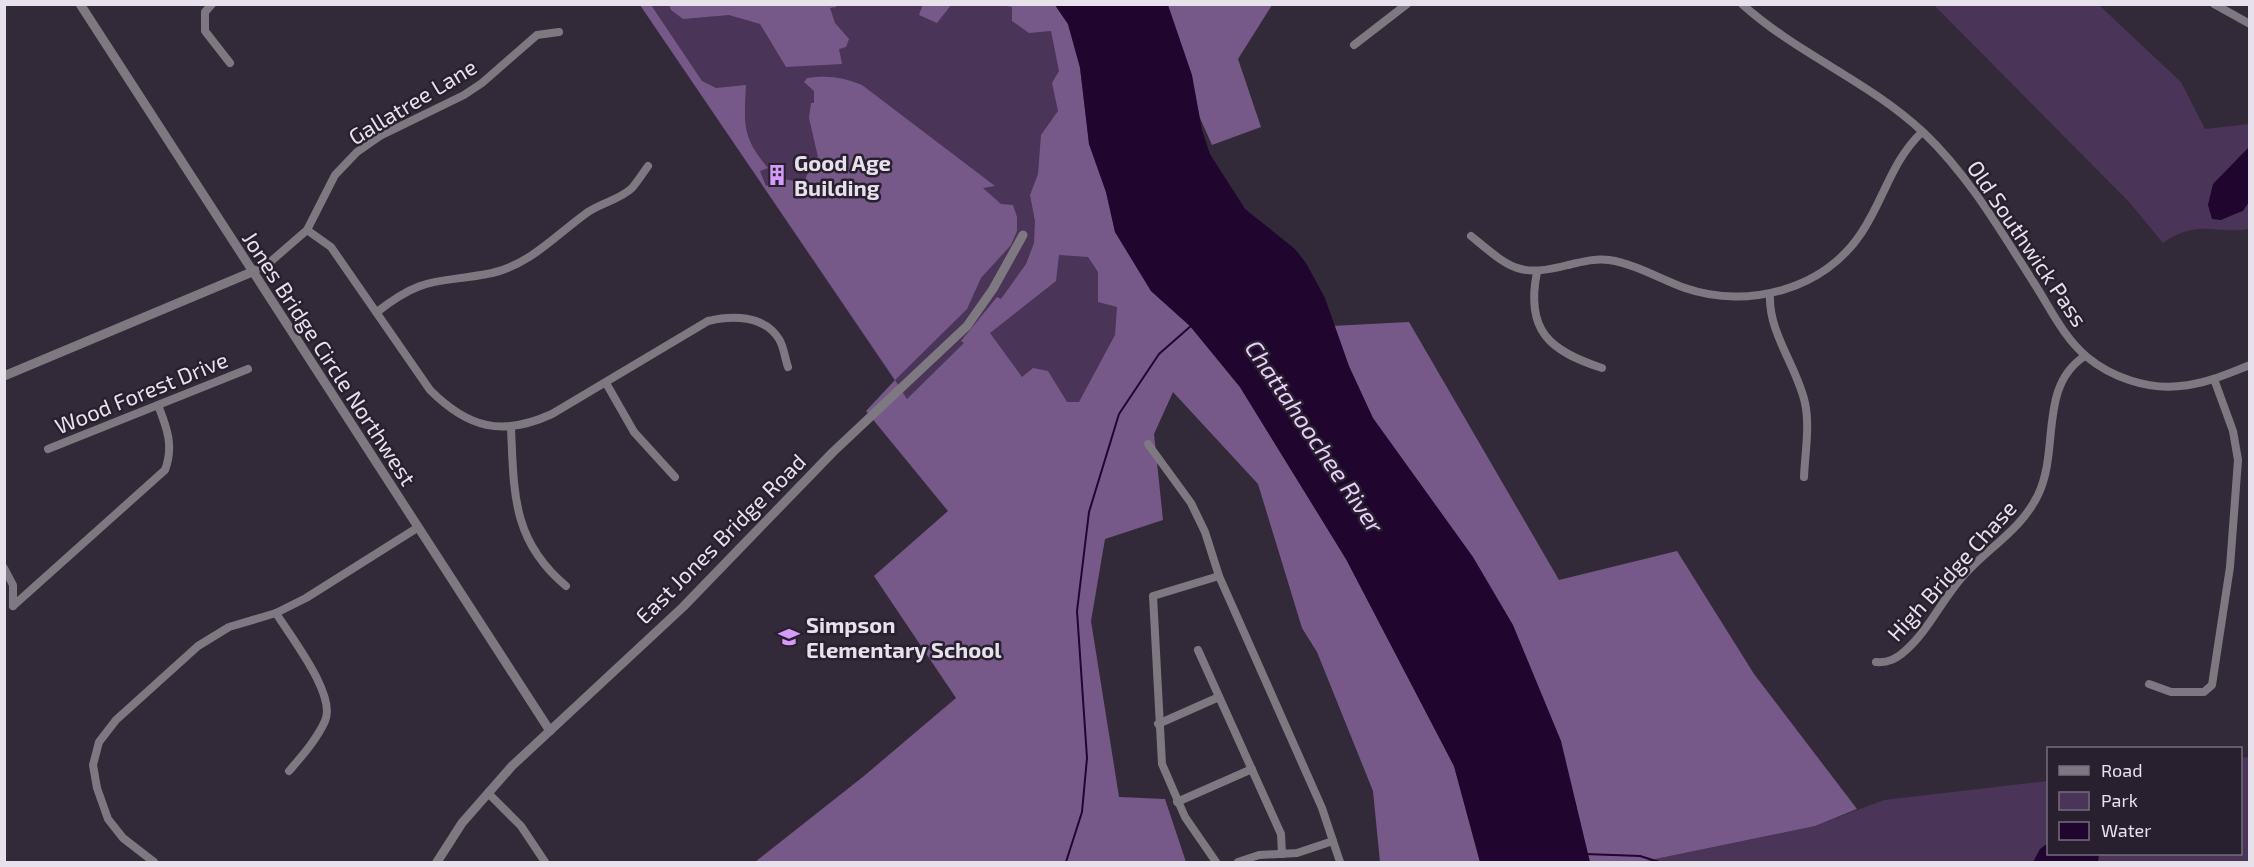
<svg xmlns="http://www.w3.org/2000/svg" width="2254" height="867" font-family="'Exo 2',sans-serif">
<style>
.green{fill:#4a3457}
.forest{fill:#775989;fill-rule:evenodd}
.water{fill:#20052e}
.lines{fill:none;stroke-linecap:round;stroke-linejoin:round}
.stream{stroke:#20052e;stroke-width:2}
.minor{stroke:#7e7981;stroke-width:8}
.tertiary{stroke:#7e7981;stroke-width:9}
.labels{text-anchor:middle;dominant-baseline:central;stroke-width:5;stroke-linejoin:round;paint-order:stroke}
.street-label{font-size:22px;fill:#e7e1eb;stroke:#29202f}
.poi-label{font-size:22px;font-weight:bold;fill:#e7e1eb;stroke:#29202f;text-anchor:start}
.water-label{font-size:24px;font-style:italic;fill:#e9cefa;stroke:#29202f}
</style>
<rect width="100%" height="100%" fill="#332a39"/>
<!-- green -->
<g class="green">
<path d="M 640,5 L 1055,5 L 1151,291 L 1077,453 L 907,399 Z"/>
<path d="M 1934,5 L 2099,5 L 2181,82 L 2205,129 L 2249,124 L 2249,229 C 2213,235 2200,218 2163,243 L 2130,203 Z"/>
<path d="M 2249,757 L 2249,862 L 1641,862 L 1815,826 L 1884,800 L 2048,781 L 2048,854 L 2240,854 L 2241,758 Z"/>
</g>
<!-- forest -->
<g class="forest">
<path d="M 923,4 L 951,4 L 951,5 L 937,23 L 919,15 Z"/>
<path d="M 640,5 L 651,5 L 702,81 L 716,88 L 746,85 C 744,125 742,137 768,168 L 760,171 L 766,186 L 784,179 L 804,183 L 813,159 L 818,157 L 809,118 L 811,103 L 814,103 L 814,91 L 804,82 L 807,78 C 828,75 843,77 862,85 L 995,186 L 983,188 L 1001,204 L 1013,205 L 1017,217 L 1017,231 L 1011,245 L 981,278 L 967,309 L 895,380 L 907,399 L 964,343 L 961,341 L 997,297 L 1001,299 L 1026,264 L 1034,243 L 1035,221 L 1030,195 L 1038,174 L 1041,135 L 1058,111 L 1052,83 L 1059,71 L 1051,31 L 1029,33 L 1012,21 L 1012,7 L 1001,5 L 1055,5 L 1068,24 L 1080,68 L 1089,144 L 1106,192 L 1115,232 L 1151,291 L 1190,326 L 1240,387 L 1346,559 L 1454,766 L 1480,862 L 1380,862 L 1373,791 L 1317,652 L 1302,628 L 1258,484 L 1173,392 L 1154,434 L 1163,520 L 1105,539 L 1091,621 L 1119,797 L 1165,799 L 1186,862 L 755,862 L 864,776 L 956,698 L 874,576 L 948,511 L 866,411 L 895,380 ZM 1059,255 L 1088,257 L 1098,272 L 1098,302 L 1117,307 L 1115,335 L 1079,402 L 1067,402 L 1048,371 L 1033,368 L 1022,377 L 990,333 L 1056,281 Z"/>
<path d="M 669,5 L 837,5 L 836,7 L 830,8 L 835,23 L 849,39 L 846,47 L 839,49 L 842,64 L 786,67 L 760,24 L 729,15 L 683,19 L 671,10 Z"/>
<path d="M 1157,5 L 1272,5 L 1238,59 L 1261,127 L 1212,145 L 1171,53 Z"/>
<path d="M 1409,322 L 1559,580 L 1677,551 L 1754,674 L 1857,809 L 1815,826 L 1641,862 L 1577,862 L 1293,328 Z"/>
</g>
<!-- water -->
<g class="water">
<path d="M 1055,5 L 1168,5 L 1192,75 L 1202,130 L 1210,154 L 1245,209 L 1295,249 L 1306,263 L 1325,298 L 1349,366 L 1373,418 L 1473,557 L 1513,625 L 1561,741 L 1590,862 L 1480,862 L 1454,766 L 1346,559 L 1240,387 L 1190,326 L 1151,291 L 1115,232 L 1106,192 L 1089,144 L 1080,67 L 1068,24 Z"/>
<path d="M 2249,147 L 2249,202 L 2243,211 L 2235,214 L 2221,220 L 2212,219 L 2208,205 L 2213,184 Z"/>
<path d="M 2048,843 L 2048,854 L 2099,854 L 2098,862 L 2033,862 L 2040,849 Z"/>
</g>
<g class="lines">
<!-- stream -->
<g class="stream">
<path d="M 1585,854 L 1640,856 L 1659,862"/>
<path d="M 1066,862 L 1082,812 L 1087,758 L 1077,611 L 1089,512 L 1119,414 L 1159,354 L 1192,325"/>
<path d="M 2248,862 L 2250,862"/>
</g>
<!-- minor -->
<g class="minor">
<path d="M 212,4 L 205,12 L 205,31 L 230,63"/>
<path d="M 1742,4 C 1797,54 1869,81 1924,133 C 1969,176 2000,230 2034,283 C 2050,308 2064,338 2087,357 C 2111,377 2148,390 2180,386 C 2205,384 2227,374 2250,365"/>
<path d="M 2214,4 L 2250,24"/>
<path d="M 1354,45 L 1407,4"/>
<path d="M 307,230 L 331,247 L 430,390 C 468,428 502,437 552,414 L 708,321 C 732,315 764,315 779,339 C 784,347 785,359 788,367"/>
<path d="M 1471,236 C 1510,268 1518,278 1568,265 C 1582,262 1595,258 1609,260 C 1636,264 1660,279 1685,288 C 1749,310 1825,289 1862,232 C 1885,197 1891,162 1922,132"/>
<path d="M 252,272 L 269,263 L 307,230 L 335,175 L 357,152 L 380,136 L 464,95 L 482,83 L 537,35 L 559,32"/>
<path d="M 1537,272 C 1525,331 1550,351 1602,368"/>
<path d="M 1770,294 C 1768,333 1797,366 1805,403 C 1810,426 1805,453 1804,477"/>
<path d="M 377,312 C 425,274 438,284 492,273 C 531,264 557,234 588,212 C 601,203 621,199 632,188 C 638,181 643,173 648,166"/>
<path d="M 606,383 L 634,432 L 675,477"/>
<path d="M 511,428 C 514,493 512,541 566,586"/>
<path d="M 1148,444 L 1191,503 L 1205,532 L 1219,576 L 1322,808 L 1340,862"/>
<path d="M 48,449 L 248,369"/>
<path d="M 4,568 L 13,585 L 13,606"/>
<path d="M 13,606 L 165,470 C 174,446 167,428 158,405"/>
<path d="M 276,613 C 290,636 337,695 325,721 C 317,739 302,756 289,771"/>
<path d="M 1198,650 L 1281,834 L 1282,854"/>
<path d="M 1876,662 C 1888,663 1896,659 1905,651 C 1929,630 1942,599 1964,575 C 1989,547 2021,530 2038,495 C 2060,450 2038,386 2085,356"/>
<path d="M 2149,684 L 2171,692 L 2204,692 L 2212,685 L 2230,567 L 2238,460 L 2233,431 L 2214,379"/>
<path d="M 1158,724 L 1219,697"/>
<path d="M 488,793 L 521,826 L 545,862"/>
<path d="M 1177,802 L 1252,769"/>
<path d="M 154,862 L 123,838 L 108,819 L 97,788 L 93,765 L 99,742 L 116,720 L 198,646 L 229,627 L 276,613 L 306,598 L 417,528"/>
<path d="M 1216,862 L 1185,817 L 1162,764 L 1153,596 L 1219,576"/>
<path d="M 1238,862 L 1259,855 L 1297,853 L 1333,841"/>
</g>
<!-- tertiary -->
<g class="tertiary">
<path d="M 80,4 L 550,731"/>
<path d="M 4,376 L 252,272"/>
<path d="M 437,862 L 462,823 L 512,766 L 683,607 L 833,452 L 967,326 L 993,289 L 1023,235"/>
</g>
</g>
<!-- icons -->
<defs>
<symbol id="building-bare" viewBox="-9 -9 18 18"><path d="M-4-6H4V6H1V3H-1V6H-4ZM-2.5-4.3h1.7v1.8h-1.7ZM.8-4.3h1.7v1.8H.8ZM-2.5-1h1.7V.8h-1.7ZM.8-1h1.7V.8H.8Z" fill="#d69bf9" stroke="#29202f" stroke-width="2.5" paint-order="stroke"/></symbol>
<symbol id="school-bare" viewBox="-9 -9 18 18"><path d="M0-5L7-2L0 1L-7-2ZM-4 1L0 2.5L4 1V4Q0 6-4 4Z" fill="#d69bf9" stroke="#29202f" stroke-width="2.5" paint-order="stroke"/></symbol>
</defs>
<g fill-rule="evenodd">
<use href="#building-bare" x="762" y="160" width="30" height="30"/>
<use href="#school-bare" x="774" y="622" width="30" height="30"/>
</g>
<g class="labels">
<!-- street labels -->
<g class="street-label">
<text transform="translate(412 101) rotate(-31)">Gallatree Lane</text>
<text transform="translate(2028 243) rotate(56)">Old Southwick Pass</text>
<text transform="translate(330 358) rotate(57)">Jones Bridge Circle Northwest</text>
<text transform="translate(141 392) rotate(-22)">Wood Forest Drive</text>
<text transform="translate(720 538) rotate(-45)">East Jones Bridge Road</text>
<text transform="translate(1951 570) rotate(-48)">High Bridge Chase</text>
</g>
<!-- poi labels -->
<g class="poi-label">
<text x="794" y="162">Good Age<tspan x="794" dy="25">Building</tspan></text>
<text x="806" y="624">Simpson<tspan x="806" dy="25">Elementary School</tspan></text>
</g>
<!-- water labels -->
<g class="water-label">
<text transform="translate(1315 436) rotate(56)">Chattahoochee River</text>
</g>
</g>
<!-- border -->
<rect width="2254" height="867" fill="none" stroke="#e7e1eb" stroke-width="12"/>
<!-- legend -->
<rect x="2047" y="747" width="195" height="108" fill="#29202f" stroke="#756d7a" stroke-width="1.5"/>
<rect x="2059" y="766" width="30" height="9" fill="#7e7981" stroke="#756d7a" stroke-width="1.5"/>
<text x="2101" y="777" font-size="18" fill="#e7e1eb">Road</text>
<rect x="2059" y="792" width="30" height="18" fill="#4a3457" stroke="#756d7a" stroke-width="1.5"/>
<text x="2101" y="807" font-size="18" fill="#e7e1eb">Park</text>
<rect x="2059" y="822" width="30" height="18" fill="#20052e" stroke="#756d7a" stroke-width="1.5"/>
<text x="2101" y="837" font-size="18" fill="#e7e1eb">Water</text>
</svg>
